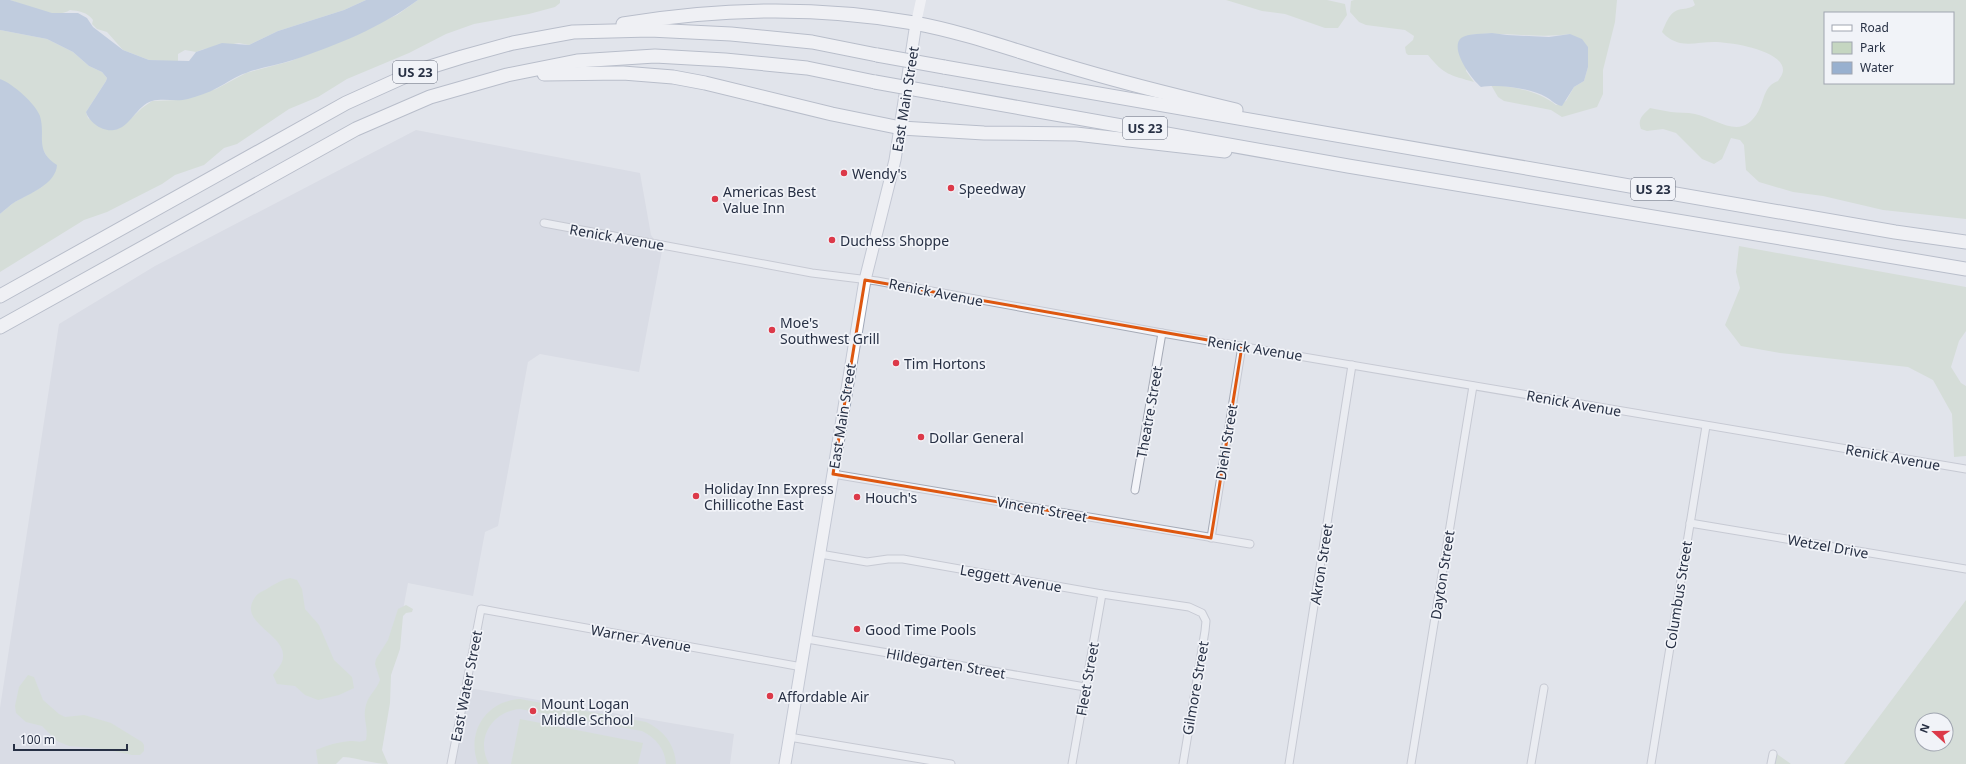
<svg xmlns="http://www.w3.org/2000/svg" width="1966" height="764" font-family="'Noto Sans',sans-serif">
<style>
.built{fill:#ced3dd}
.green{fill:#c5d6c1;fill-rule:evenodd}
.water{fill:#98b0cf}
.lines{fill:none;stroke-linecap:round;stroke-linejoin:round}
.street-casing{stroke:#a5aab6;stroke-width:9}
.primary-casing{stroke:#9fa7b8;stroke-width:13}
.highway-casing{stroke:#8690a3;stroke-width:15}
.street{stroke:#f4f5f9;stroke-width:7}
.secondary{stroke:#fff;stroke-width:10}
.primary{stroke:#fff;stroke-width:11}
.highway{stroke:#fff;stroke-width:13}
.highway-bridge-casing{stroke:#8690a3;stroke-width:15;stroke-linecap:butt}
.highway-bridge{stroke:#fff;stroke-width:13}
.marked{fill:none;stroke:#de570f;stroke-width:3;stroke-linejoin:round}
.poi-dot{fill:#dc3949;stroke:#f1f3f8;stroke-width:1.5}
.labels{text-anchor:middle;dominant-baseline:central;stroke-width:3.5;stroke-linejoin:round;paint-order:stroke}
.shield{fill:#f1f3f8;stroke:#646a7a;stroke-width:1}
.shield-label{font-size:13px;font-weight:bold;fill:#273044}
.street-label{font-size:14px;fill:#273044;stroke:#f1f3f8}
.poi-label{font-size:14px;fill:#273044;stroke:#f1f3f8;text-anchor:start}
</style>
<rect width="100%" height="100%" fill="#e1e4eb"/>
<!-- built -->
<g class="built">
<path d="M 416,130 L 640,173 L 651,235 L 662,251 L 639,372 L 540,354 L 528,362 L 498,526 L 485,532 L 473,596 L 408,583 L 376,755 L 331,749 L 328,764 L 0,764 L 0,708 L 59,324 L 155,266 Z"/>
<path d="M 469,688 L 734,734 L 730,764 L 455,764 Z"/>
</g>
<!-- green -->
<g class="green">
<path d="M 10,0 L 366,0 L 344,10 L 278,31 L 249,45 L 239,43 L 204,49 L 196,52 L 185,50 L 178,54 L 178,62 L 149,60 L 123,50 L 107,32 L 97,29 L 92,24 L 93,20 C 87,12 79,11 70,10 C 56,20 25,5 10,0 Z"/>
<path d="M 418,0 L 560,0 L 560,3 L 555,7 L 529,14 L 474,24 L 446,34 L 409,53 L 347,79 L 318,97 L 289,109 L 237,144 L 224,148 L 204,165 L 175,175 L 162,184 L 107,212 L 84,220 L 0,272 L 0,214 L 13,203 L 42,187 L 49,160 L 42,148 L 40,117 L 0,79 L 0,30 L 47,39 L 73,52 L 89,66 L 102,72 L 107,78 L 106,81 L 86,112 L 88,118 L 104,129 L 124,125 L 142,108 L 152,101 L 178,100 L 216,89 L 246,73 L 291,61 L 397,15 Z"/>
<path d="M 1226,0 L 1327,0 L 1345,4 L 1347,15 L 1338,28 L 1325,28 L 1285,14 L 1262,11 Z"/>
<path d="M 1354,0 L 1617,0 L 1615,22 L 1603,70 L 1603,94 L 1597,107 L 1562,117 L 1551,110 L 1504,101 L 1498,97 L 1491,85 C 1513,86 1538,91 1556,105 L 1566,101 L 1574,87 L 1584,81 L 1588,67 L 1570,34 C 1536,39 1504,31 1470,35 L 1466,71 L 1474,82 C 1450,75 1444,75 1428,55 L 1408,55 L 1406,53 L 1405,47 L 1413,40 L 1414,36 L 1405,30 L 1366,25 L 1359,22 L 1350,12 L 1351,1 Z"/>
<path d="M 1693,0 L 1966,0 L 1966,219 L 1883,210 L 1823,196 L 1793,192 L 1759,182 L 1746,170 L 1744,145 L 1740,140 L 1731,138 L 1722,159 L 1714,164 L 1702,159 L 1676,133 L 1663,129 L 1647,131 L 1641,129 C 1637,119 1643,115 1650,108 C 1656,109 1664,111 1671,112 C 1679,113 1687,112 1695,114 C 1720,120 1742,142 1759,110 C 1765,98 1764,86 1778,81 C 1780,78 1783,74 1783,70 C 1783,50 1730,42 1714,42 C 1702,42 1691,45 1680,43 C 1673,41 1667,38 1662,32 C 1667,21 1670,10 1683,9 C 1688,8 1691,8 1695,5 ZM 1825,13 L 1953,13 L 1953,83 L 1825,83 Z"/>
<path d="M 1739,246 L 1966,287 L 1966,331 L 1959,341 L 1951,367 L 1961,383 L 1966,386 L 1966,456 L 1954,457 L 1952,414 L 1933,380 L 1908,367 L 1780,353 L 1741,346 L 1725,325 L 1740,288 L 1736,272 Z"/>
<path d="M 290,578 L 297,580 L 302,589 L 305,609 L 319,625 L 334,660 L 352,677 L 354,688 L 339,695 L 318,700 L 305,695 L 295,686 L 277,684 L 273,675 C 278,668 284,663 283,654 C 282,635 244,623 252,603 C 255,596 258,593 265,590 C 273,585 281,580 290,578 Z"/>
<path d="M 1966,600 L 1966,764 L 1844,764 ZM 1922,720 L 1946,720 L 1946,744 L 1922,744 Z"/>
<path d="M 406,605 L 413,609 L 412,612 L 406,613 L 403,616 L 400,649 L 391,675 L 390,703 L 382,750 L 388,764 C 373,764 359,758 343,757 L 336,764 L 318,764 L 316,750 C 327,745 338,742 350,741 C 357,741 360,743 366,740 C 369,728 362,717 366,705 C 368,696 377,689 380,680 L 375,664 L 376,659 L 388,640 L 398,609 Z"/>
<path d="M 28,675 L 34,677 L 43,700 L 59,714 L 65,717 L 84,715 L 111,723 L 142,742 L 144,745 L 144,751 L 140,755 L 132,755 L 103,749 L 69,746 L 57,741 L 42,726 L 26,722 L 16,713 L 15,706 L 19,687 Z"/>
<path d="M 520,699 L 646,722 C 663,730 675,744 676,764 L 666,764 C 665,749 656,738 642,731 L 520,709 C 492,711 475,739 489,764 L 478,764 C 466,732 486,701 520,699 Z"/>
<path d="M 520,719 L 643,743 L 638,764 L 511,764 Z"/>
<path d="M 1777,754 L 1791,764 L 1775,764 Z"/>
</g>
<!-- water -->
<g class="water">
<path d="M 0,0 L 10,0 L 52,13 L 78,13 L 87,18 L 93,27 L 123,50 L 149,60 L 189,61 L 196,52 L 222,43 L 249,45 L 278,31 L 344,10 L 366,0 L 418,0 C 380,28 337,45 293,60 C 278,65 261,67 246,73 C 236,76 227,83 217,88 C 208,93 198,96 188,99 C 177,102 164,98 152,101 C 137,105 130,128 114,130 C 102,132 89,122 86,112 L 106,81 L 107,78 L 102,72 L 89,66 L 73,52 L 47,39 L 0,30 Z"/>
<path d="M 1492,33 L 1507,35 L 1549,37 L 1570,34 L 1582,39 L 1588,47 L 1588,67 L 1584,81 L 1574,87 L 1562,106 C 1555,105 1552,100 1546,97 C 1529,88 1499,84 1481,87 C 1472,80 1449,49 1461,38 C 1468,33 1484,34 1492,33 Z"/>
<path d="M 0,79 C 12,83 36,104 40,116 C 46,137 34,150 57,165 C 56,184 29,194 15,202 C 10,205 5,210 0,214 Z"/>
</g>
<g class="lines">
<defs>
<g id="street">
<path d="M 544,223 L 812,273 L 877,281 L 1162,333 L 1966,469"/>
<path d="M 833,474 L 1250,544"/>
<path d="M 1135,490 L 1162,333"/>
<path d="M 1690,523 L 1966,569"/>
<path d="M 1211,538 L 1242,346"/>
<path d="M 820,554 L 867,562 L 888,559 L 903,559 L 1102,594 L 1189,607 L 1202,613 L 1206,621 L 1205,631 L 1183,764"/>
<path d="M 807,639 L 1085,687"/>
<path d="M 789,737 L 951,764"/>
<path d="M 451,764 L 481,609 L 802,667"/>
<path d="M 1072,764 L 1102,594"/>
<path d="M 1289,764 L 1352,365"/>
<path d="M 1411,764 L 1473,386"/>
<path d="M 1531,764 L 1544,688"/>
<path d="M 1651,764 L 1706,426"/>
<path d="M 1771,764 L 1773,754"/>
</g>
<path id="primary" d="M 785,764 L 865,280 L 895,160 L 916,23"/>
<g id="highway">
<path d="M 623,24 C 719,8 819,6 914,23 C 963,32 1010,49 1057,63 C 1116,81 1176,96 1236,110"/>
<path d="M 944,67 L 1895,232 L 1966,242"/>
<path d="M 544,74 L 623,73 L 673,77 L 705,83 L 832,114 L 901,128 L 984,133 L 1076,134 L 1225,151"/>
<path d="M 942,94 L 1348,166 L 1966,269"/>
<path d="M 0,296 L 346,103 L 417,71 L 462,57 L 513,43 L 573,32 L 650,30 L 731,34 L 812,42 L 877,55"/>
<path d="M 0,327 L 356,129 L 430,97 L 507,75 L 577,61 L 655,56 L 725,60 L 807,68 L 875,82"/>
</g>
</defs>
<!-- street casing -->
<use href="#street" class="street-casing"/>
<!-- primary casing -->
<use href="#primary" class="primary-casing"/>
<!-- highway casing -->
<use href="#highway" class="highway-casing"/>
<!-- street -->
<use href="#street" class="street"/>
<!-- secondary -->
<path class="secondary" d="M 916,23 L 921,0"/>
<!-- primary -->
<use href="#primary" class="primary"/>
<!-- highway -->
<use href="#highway" class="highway"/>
<defs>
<g id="highway-bridge">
<path d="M 877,55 L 944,67"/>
<path d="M 875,82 L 942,94"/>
</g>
</defs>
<!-- highway-bridge casing -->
<use href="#highway-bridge" class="highway-bridge-casing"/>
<!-- highway-bridge -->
<use href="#highway-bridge" class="highway-bridge"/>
</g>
<!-- marked area -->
<path d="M0 0H1966V764H0ZM 865,280 L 1242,346 L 1211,538 L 833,474 Z" fill="#e1e4eb" fill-opacity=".55" fill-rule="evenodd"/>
<path class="marked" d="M 865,280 L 1242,346 L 1211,538 L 833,474 Z"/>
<!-- markers -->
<g class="poi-dot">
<circle cx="844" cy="173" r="4"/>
<circle cx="951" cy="188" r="4"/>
<circle cx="715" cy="199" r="4"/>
<circle cx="832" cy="240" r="4"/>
<circle cx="772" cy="330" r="4"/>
<circle cx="896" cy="363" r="4"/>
<circle cx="921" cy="437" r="4"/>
<circle cx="696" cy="496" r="4"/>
<circle cx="857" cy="497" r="4"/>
<circle cx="857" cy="629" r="4"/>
<circle cx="770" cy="696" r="4"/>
<circle cx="533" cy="711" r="4"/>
</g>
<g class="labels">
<!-- shield labels -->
<g class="shield">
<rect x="393" y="61" width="44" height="22" rx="3"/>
<rect x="1123" y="117" width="44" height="22" rx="3"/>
<rect x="1631" y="178" width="44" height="22" rx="3"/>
</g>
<g class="shield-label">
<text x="415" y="72">US 23</text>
<text x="1145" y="128">US 23</text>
<text x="1653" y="189">US 23</text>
</g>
<!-- street labels -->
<g class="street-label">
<text transform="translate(905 99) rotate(-81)">East Main Street</text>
<text transform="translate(617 237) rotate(10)">Renick Avenue</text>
<text transform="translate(936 292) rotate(11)">Renick Avenue</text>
<text transform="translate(1255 348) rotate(9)">Renick Avenue</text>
<text transform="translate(1574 403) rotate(10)">Renick Avenue</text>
<text transform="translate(1149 412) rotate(-80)">Theatre Street</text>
<text transform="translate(842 416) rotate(-81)">East Main Street</text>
<text transform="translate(1226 442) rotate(-81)">Diehl Street</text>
<text transform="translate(1893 457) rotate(10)">Renick Avenue</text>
<text transform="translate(1042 509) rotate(10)">Vincent Street</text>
<text transform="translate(1828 546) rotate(10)">Wetzel Drive</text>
<text transform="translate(1321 564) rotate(-81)">Akron Street</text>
<text transform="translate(1442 575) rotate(-81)">Dayton Street</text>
<text transform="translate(1011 578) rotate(10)">Leggett Avenue</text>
<text transform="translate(1678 595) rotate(-81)">Columbus Street</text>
<text transform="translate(641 638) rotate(10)">Warner Avenue</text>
<text transform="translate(946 663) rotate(10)">Hildegarten Street</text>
<text transform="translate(1087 679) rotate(-80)">Fleet Street</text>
<text transform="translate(466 686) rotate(-79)">East Water Street</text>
<text transform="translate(1195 688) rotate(-80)">Gilmore Street</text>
</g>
<!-- poi labels -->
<g class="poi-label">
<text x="852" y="173">Wendy's</text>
<text x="959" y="188">Speedway</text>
<text x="723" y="191">Americas Best<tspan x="723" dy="16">Value Inn</tspan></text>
<text x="840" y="240">Duchess Shoppe</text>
<text x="780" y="322">Moe's<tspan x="780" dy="16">Southwest Grill</tspan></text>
<text x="904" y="363">Tim Hortons</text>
<text x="929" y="437">Dollar General</text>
<text x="704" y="488">Holiday Inn Express<tspan x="704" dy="16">Chillicothe East</tspan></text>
<text x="865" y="497">Houch's</text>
<text x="865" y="629">Good Time Pools</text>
<text x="778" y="696">Affordable Air</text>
<text x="541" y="703">Mount Logan<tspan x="541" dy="16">Middle School</tspan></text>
</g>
</g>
<!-- legend -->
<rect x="1824" y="12" width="130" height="72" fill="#f1f3f8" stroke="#a0a5b0"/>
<rect x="1832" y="25" width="20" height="6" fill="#ffffff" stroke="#a0a5b0"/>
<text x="1860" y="32" font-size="12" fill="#273044">Road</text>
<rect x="1832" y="42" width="20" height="12" fill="#c5d6c1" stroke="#a0a5b0"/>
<text x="1860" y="52" font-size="12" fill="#273044">Park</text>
<rect x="1832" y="62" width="20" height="12" fill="#98b0cf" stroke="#a0a5b0"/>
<text x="1860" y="72" font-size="12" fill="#273044">Water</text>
<!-- north arrow -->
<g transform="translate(1934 732) rotate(291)"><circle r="19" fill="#f1f3f8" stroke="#a0a5b0"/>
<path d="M0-3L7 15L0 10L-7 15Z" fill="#dc3949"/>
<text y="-6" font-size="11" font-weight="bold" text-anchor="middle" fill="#273044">N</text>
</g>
<!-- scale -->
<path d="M14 744v6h113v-6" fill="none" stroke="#273044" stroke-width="2"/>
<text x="20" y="744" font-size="12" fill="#273044" stroke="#f1f3f8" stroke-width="3" paint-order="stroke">100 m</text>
</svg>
